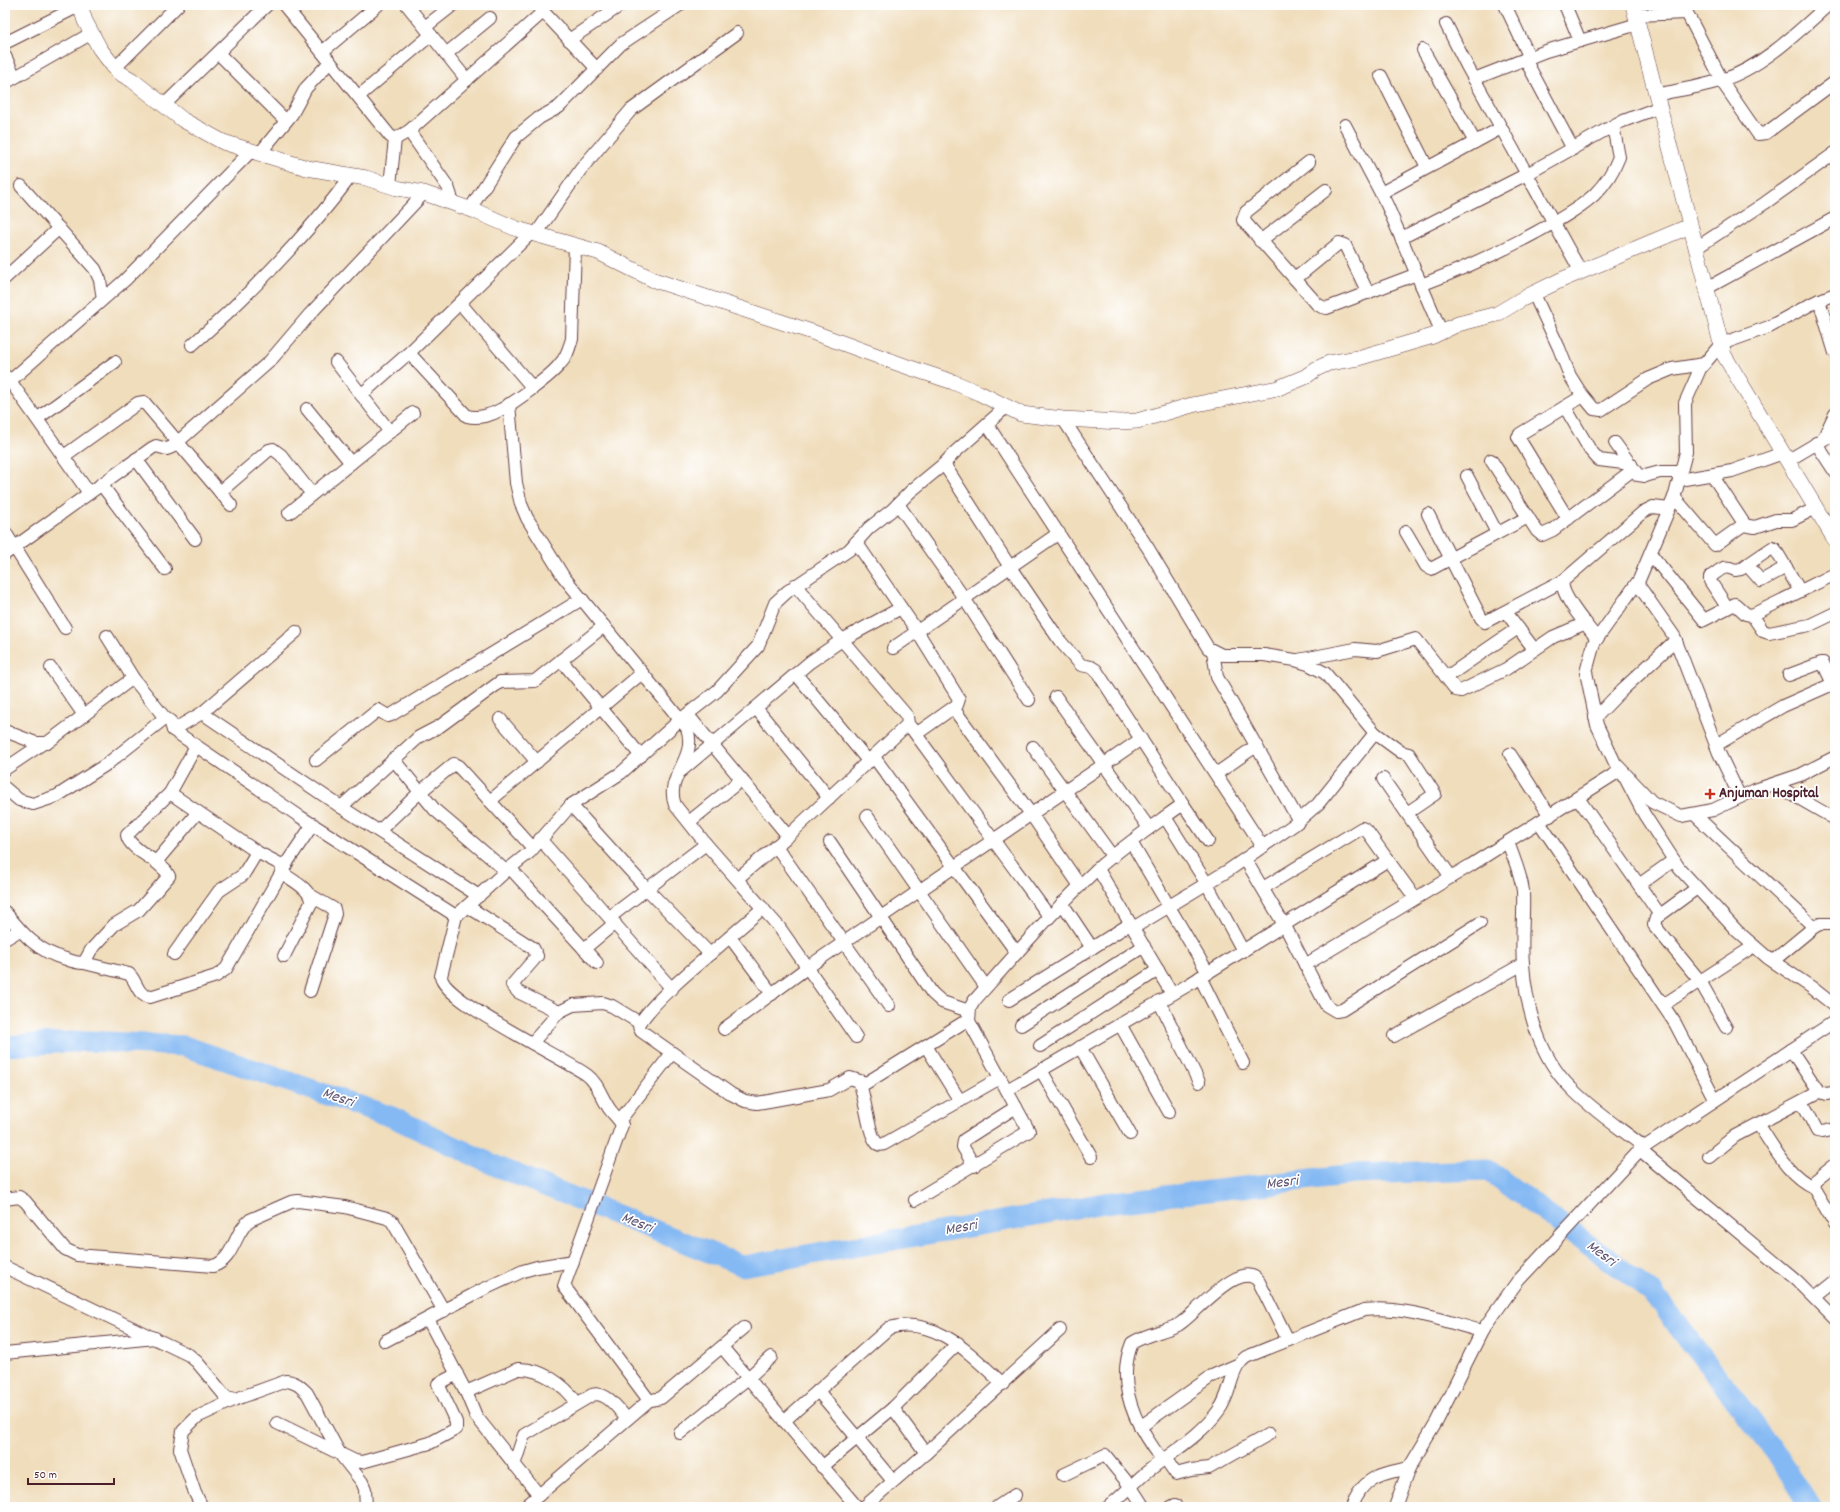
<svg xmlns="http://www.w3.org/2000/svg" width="1840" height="1512" font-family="Dekko,sans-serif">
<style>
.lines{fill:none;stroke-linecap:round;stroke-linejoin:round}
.river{stroke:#85b9f3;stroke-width:21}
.minor-casing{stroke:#633c41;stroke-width:14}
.tertiary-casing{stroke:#633c41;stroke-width:16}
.minor{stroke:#fff;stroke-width:12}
.tertiary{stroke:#fff;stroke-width:15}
.poi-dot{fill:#c8321e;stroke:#fff;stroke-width:1.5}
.labels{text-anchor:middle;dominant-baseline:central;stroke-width:3.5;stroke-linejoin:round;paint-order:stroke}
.poi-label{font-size:15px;font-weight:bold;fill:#4a1f2b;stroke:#fff;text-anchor:start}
.water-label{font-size:16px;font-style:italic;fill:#5f5571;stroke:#fff}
</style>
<rect width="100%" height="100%" fill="#fff"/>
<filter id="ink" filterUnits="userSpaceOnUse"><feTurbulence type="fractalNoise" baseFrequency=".025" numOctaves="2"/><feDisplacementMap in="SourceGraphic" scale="8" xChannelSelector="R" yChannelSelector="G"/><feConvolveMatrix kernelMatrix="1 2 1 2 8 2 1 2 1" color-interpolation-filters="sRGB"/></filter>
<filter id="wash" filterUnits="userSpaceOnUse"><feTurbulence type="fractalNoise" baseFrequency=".012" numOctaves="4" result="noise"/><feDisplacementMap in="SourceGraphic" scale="16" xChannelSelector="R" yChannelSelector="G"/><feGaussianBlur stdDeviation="0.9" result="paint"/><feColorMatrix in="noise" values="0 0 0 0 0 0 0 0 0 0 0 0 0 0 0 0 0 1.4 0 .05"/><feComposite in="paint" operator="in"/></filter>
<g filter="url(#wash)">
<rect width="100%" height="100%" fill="#f0ddbc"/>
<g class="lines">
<!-- river -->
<path class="river" d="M 5,1046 L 88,1041 L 184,1046 L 392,1117 L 498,1167 L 743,1266 L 1105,1203 L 1355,1174 L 1488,1170 L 1652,1292 L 1776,1453 L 1810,1507"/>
</g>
</g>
<g filter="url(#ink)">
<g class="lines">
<defs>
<g id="minor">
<path d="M 284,5 L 390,136 L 395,139 L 409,131 L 543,12"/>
<path d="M 407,5 L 467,80"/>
<path d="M 537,5 L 597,69"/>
<path d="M 1505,5 L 1530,58"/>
<path d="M 1565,5 L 1580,41"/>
<path d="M 1636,15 L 1687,13 L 1725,86 L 1758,134 L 1766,133 L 1835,82"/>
<path d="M 1446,24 L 1467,66 L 1581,272"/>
<path d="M 425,27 L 453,5"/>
<path d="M 569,40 L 621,5"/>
<path d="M 5,43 L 81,5"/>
<path d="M 1423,50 L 1475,142"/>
<path d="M 322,52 L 378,5"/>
<path d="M 218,53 L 286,121"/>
<path d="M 446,54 L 490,18"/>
<path d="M 5,56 L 15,77"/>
<path d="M 1525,59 L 1573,149"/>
<path d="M 115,68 L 178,5"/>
<path d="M 1381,76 L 1427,167"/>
<path d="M 1474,79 L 1546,51 L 1638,24"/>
<path d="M 5,83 L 92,33"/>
<path d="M 1656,95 C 1678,90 1701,87 1722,80 C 1761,68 1798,32 1828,5"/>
<path d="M 359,96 L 431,35"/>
<path d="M 164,105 L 267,5"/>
<path d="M 1345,125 L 1387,205 L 1441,331"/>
<path d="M 409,131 L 448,187 L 451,196 L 450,203"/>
<path d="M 260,153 L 292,114 L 306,88 L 330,62"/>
<path d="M 1309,162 L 1246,212 L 1243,220 L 1317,304 L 1322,307 L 1327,308 L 1417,274"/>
<path d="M 390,185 L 395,139"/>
<path d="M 21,186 L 95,269 L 100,280 L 103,299"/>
<path d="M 1381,193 L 1501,128"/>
<path d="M 470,209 L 516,137 L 539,118 L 559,107 L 621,44 L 680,5"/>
<path d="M 536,234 L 581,169 L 631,110 L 737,33"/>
<path d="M 1401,238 L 1527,174 L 1618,123 L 1660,107"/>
<path d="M 1260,241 L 1326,190"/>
<path d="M 1696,248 L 1765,203 L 1835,153"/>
<path d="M 5,278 L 59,228"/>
<path d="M 1295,279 L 1339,243 L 1345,245 L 1368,293"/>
<path d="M 1421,285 C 1461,270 1498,253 1535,233 C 1555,222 1577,210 1594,195 C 1604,185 1614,170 1619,157 L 1613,126"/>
<path d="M 1707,288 L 1835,218"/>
<path d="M 1534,294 L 1559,348 L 1570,376 L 1580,392 L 1594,409 L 1601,410 L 1648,379 L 1672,369 L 1704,364"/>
<path d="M 1835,294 L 1815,302 L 1769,327 L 1721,344 L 1700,369 L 1685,403 L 1686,452 L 1675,495 L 1639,580 L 1594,643 L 1586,672 L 1597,725 L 1615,763 L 1652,802 L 1681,816 L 1713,810 L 1755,790 L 1800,775 L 1835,757"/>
<path d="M 1819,300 L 1835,353"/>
<path d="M 460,303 L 532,387"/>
<path d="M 192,345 C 250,294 304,239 351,176"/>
<path d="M 409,353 L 467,416 C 478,419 492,415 502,409 C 515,402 551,376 560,364 C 567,357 569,348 572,339 L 575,246"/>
<path d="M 336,362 L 390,432"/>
<path d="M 5,376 L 8,378 L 89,493"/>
<path d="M 10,381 L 125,280 L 251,151"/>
<path d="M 361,395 L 411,351 L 531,233"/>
<path d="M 509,404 L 516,483 L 521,504 L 527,518 L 563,576 L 687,728 C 698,760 664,776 675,805 L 706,844 L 779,927 L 856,1037"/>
<path d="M 1565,407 L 1590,450 L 1599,460 L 1631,464"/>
<path d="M 307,409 L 351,463"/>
<path d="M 38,418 L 115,362"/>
<path d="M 1063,419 L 1148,548 L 1208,648 L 1222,655 L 1264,655 L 1295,660 L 1308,664 L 1325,673 L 1375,733 L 1401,752 L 1409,754 L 1435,794 L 1407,813"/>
<path d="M 987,424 L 1263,847"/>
<path d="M 1823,439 L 1835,414"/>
<path d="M 1615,443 L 1638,475 L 1645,476 L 1660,472 L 1681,472"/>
<path d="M 1816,443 L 1835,472"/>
<path d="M 64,456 L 138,403 L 144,402 L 231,505"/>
<path d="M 136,459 L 195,539"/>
<path d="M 1491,460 L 1537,531 L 1542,535 L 1553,530 L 1634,469"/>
<path d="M 1787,461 L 1826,438 L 1835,436"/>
<path d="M 1712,475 L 1745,525"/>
<path d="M 1467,476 L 1497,533"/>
<path d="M 1679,480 L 1732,471 L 1783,453"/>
<path d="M 101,484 L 165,569"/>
<path d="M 220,492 L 269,450 L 273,449 L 281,455 L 312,494"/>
<path d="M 1674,497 L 1715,545 L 1743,525 L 1755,527 L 1776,520 L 1792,520 L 1816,508"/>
<path d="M 898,504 L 964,598 L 1029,700"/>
<path d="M 289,513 L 413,413"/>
<path d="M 1428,514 L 1481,618 L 1485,622 L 1563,581"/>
<path d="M 1568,519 L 1518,437 L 1520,434 L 1583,396"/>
<path d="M 5,532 L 65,628"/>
<path d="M 1406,532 L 1426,566 L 1431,569 L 1528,517"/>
<path d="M 856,542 L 917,631 L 959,699 L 957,705 L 919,732 L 912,729 L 908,724"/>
<path d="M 1650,553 L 1704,620 L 1735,604 L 1746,614 L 1752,615 L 1835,574"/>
<path d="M 5,554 L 152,448 L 156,446 L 167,449 L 172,447 L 270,361 L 310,314 L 424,193"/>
<path d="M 1747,565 L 1761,581 L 1786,567"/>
<path d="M 1637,583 L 1674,636 L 1719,753 L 1740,797"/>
<path d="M 1727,607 L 1710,581 L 1710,577 C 1721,570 1723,564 1735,570 L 1741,569 L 1772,548 L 1775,549 L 1800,591"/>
<path d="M 1506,612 L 1534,649"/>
<path d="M 1752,615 L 1763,631 L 1769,633 L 1810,625 L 1835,613"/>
<path d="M 107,636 L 133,678 L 165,718 L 170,721 L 173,730 L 299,816 L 456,916"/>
<path d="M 1597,639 C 1589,627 1559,595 1563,581 L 1643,512 L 1653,507 L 1669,509"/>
<path d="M 893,648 L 1059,533"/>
<path d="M 1213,651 L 1217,677 L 1299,821"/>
<path d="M 561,660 L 641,756"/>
<path d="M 1298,660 L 1355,649 L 1377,651 L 1416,639 L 1443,673 L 1448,676 L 1518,628"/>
<path d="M 51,668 L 84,715"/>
<path d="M 796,674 L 869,762"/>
<path d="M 1789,675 L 1821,663 L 1823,663 L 1833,684"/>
<path d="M 1445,676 L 1456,690 L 1461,691 L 1506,669 L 1553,637 L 1586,623"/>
<path d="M 1056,697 L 1149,828"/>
<path d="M 756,708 L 829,798"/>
<path d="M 953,708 L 1031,814 L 1080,886"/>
<path d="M 202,713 L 341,807 L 479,896"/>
<path d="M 688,715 L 788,836"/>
<path d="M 1595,718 L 1622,690 L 1676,640"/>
<path d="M 500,719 L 537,762"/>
<path d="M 912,729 L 1049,916"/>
<path d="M 173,730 L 202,713 L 296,632"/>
<path d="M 5,731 L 36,743 L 47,743 L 133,678"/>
<path d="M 1716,745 L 1783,706 L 1835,683"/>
<path d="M 1033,747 L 1113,857"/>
<path d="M 1510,754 L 1550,816"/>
<path d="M 874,757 L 1017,953"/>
<path d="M 393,759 L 435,810 L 506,871"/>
<path d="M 316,760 L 378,710 L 388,716 L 391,715 L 582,599"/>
<path d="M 5,769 L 42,744"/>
<path d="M 681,771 L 810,662 L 842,640 L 901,608"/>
<path d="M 1216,774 L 1256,746"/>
<path d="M 1383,779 L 1451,877"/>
<path d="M 1774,784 L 1835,819"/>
<path d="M 5,788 L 19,800 L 33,804 L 57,796 L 107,764 L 165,718"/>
<path d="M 170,793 L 257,852 L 282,865 L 288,861 L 313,824"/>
<path d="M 1578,798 L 1660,915"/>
<path d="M 490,801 L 642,673"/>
<path d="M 1183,804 L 1208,841"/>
<path d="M 571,805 L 646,888 L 710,954 C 690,971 654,1001 640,1023 C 638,1026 639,1028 641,1031 L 731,1094 L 745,1101 L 757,1103 L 769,1101 L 829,1090 L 850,1078 L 866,1083 L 969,1019"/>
<path d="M 341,807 L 419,737 L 440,726 L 500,682 L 535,681 L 604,626"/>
<path d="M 1694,814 L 1814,927"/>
<path d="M 867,816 L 986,987"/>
<path d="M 1165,817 L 1207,884 L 1243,951"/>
<path d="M 689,822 L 742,779"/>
<path d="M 1539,822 L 1675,1023 L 1715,1100"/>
<path d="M 379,831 L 420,792 L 454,764 L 458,766 L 533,848"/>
<path d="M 540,839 L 672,989"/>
<path d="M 830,842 L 932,993 L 942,1002 L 969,1011"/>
<path d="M 1131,842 L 1208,973"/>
<path d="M 1508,842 C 1513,857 1521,874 1523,891 C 1524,915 1521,939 1523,964 C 1526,1007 1539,1057 1571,1088 C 1592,1110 1620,1128 1644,1147"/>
<path d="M 776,846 L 889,1006"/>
<path d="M 1245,859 L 1286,928 L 1326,1005 L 1336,1011 L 1342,1010 L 1480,923"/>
<path d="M 156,862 C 148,856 128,846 127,835 L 170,793 L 196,746"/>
<path d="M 510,868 L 597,963"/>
<path d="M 1098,869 L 1172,994"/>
<path d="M 281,872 C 291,880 312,889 311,903 L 284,956"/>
<path d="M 738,878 L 788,836 L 908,724 L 907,716 L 795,585"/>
<path d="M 1639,885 L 1674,860"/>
<path d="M 1263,888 L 1362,828 L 1367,831 L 1415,898"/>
<path d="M 1697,888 L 1656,918 L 1654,925 L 1700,981 L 1726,1027"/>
<path d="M 1062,903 L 1092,948"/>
<path d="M 467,906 L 533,948 L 537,956 L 512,985 L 518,992 L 559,1012"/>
<path d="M 5,912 C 23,934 38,952 66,959 C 71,961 78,963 84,963 L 91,950 L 114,925 L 139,910 L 169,876 L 166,871 L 156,862 L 198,812"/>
<path d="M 610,917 L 706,844"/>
<path d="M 1133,928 L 1229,870 L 1295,824 L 1318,804 L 1375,733"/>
<path d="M 730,937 L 772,994"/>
<path d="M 5,939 L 20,930"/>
<path d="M 584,949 L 615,923"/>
<path d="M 174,954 L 219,891 L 243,875 L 257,852"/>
<path d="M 710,954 L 763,908"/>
<path d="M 1773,961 L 1814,927 L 1820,924 L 1835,924"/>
<path d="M 84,963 L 129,974 C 137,981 137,996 150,997 L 216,976 L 226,969 L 287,863"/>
<path d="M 1305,965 L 1471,865 L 1621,770 L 1644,814 L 1679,868 L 1737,931 L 1768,958 L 1811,987 L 1835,1006"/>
<path d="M 1200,977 L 1243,1063"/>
<path d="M 310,991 L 335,914 L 334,909 L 310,895"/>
<path d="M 1009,1000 L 1130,924"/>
<path d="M 1159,1001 L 1199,1082"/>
<path d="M 1663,1005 L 1754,946"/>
<path d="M 1120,1024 L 1169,1112"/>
<path d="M 1021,1025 L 1144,946"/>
<path d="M 724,1029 L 808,967 L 1141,739"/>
<path d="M 1394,1036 L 1523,964"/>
<path d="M 532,1043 L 559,1012 L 573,1005 L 603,1003 L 612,1006 L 640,1023"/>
<path d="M 926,1046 L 960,1101"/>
<path d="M 1040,1046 L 1158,970"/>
<path d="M 1080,1047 L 1130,1134"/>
<path d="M 1791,1050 L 1819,1092 L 1827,1094 L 1835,1092"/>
<path d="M 1041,1070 L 1091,1157"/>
<path d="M 859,1081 C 865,1096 868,1132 876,1142 C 878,1145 881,1145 884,1144 L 1000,1078"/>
<path d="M 1007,1090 L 1188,985 L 1388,860"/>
<path d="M 1802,1101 L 1817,1131 L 1822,1132 L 1835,1129"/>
<path d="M 620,1120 L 672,1053"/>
<path d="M 1758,1124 C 1774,1147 1787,1175 1813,1187"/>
<path d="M 1640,1150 L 1796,1280 L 1835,1319"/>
<path d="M 1709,1157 L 1735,1136 L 1819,1092"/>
<path d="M 1835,1165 L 1815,1181 L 1813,1187 L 1835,1224"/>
<path d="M 974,1166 L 963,1147 L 964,1140 L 1016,1107"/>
<path d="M 5,1199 L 19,1197 L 25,1201 L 65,1249 L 77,1255 L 213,1266 C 234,1260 234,1232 250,1220 L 291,1202 L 298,1201 L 345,1207 L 387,1218 L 392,1221 L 444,1311"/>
<path d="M 915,1200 L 1029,1131 L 969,1021 L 970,1008 L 974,1001 C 1014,956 1053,911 1096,870 C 1123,846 1154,825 1183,804 L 1096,670 L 1091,667 L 1081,665 L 1060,641 L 1010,567 L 944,464"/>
<path d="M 5,1267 L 189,1355 L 197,1362 L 226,1397 L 236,1399 L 286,1381 C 296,1382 300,1386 307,1393 L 340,1454 L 362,1482 L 365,1489 L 366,1507"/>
<path d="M 1815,1298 L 1835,1282"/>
<path d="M 428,1319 L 466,1392 L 476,1416 L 539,1495"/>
<path d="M 385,1341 L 482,1290 L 523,1271 L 537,1267 L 573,1261"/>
<path d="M 722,1347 L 857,1507"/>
<path d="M 5,1353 L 155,1338"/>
<path d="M 818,1391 L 893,1481"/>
<path d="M 466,1392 L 518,1369 C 541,1368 565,1385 577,1403"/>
<path d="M 647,1401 L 661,1398 L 744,1328"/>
<path d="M 893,1408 L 926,1453"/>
<path d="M 784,1421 L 889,1328 C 936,1315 971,1355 1003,1384"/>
<path d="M 277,1423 L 355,1461 L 362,1462 L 430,1443 L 456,1429 L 456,1422 L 438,1384 L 457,1374"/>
<path d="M 1140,1427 L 1212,1376 L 1237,1365"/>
<path d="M 680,1433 L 748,1378 L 771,1357"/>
<path d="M 1165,1458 L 1176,1474 L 1191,1470 L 1209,1468 L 1269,1434"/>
<path d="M 1162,1460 C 1137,1428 1115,1385 1132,1343 C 1146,1334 1163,1332 1178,1325 C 1194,1316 1242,1256 1259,1282 L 1288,1340"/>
<path d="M 514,1465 L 524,1435 L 592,1395 C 606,1390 619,1410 627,1419"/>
<path d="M 822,1467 L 893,1408 L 958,1343"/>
<path d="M 1063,1475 L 1105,1455 L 1131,1487 L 1144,1507"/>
<path d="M 202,1507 L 195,1493 L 180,1449 L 183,1431 L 197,1417 L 236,1399"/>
<path d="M 525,1507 L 646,1403 L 648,1399 L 564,1286 L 622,1125 C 619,1119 615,1116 611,1111 C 602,1100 599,1084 587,1075 C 564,1058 441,1000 441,976 L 456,916 L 506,871 L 530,852 L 571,805 L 621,773 L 680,720 L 717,691 L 758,646 L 775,603 L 788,591 L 849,550 L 869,528 L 892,510 L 911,491 L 944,464 L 954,453 L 1006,407"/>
<path d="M 864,1507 L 926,1453 L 1060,1330"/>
<path d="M 997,1507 L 1015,1495"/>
<path d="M 1108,1507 C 1120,1498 1131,1486 1142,1476 C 1167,1455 1200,1437 1219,1410 C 1232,1393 1229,1370 1246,1357 L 1364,1310 C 1404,1306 1443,1321 1482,1331"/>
<path d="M 1171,1507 L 1175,1505"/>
<path d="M 1352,1507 C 1363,1477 1380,1474 1409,1468"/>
<path d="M 1395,1507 L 1409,1468 L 1437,1421 L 1482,1331 L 1517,1282 L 1640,1150 L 1835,1021"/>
</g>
<g id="tertiary">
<path d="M 80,5 L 85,21 L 100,49 L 118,72 L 132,80 L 183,120 L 223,142 L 307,168 L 366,178 L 397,188 L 424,193 L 475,211 L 517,229 L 598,252 L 654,280 L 812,332 L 905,366 L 953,382 L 979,393 L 1021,414 L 1063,419 L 1121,422 L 1137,421 L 1192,405 L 1278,388 L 1305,377 L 1316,369 L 1329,363 L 1358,358 L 1433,336 L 1458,324 L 1497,314 L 1522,299 L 1561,280 L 1690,226"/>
<path d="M 1633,5 L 1724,355 L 1835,540"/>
</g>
</defs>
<!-- minor casing -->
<use href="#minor" class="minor-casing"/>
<!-- tertiary casing -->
<use href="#tertiary" class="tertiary-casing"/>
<!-- minor -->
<use href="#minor" class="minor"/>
<!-- tertiary -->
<use href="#tertiary" class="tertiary"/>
</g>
</g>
<!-- markers -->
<path class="poi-dot" d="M1708 788h4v4h4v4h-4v4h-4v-4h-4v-4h4z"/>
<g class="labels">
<!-- poi labels -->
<g class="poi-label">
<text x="1719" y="794">Anjuman Hospital</text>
</g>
<!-- water labels -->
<g class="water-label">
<text transform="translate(338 1098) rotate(19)">Mesri</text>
<text transform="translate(1282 1183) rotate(-7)">Mesri</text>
<text transform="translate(637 1223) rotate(22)">Mesri</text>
<text transform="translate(961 1228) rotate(-10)">Mesri</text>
<text transform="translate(1601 1254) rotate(37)">Mesri</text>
</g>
</g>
<!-- margin -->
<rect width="1840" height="1512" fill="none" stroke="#fff" stroke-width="20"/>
<!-- scale -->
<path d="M28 1478v6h86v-6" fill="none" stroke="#4a1f2b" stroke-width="2"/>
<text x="34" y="1478" font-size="12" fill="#4a1f2b" stroke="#ffffff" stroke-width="3" paint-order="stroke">50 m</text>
</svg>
